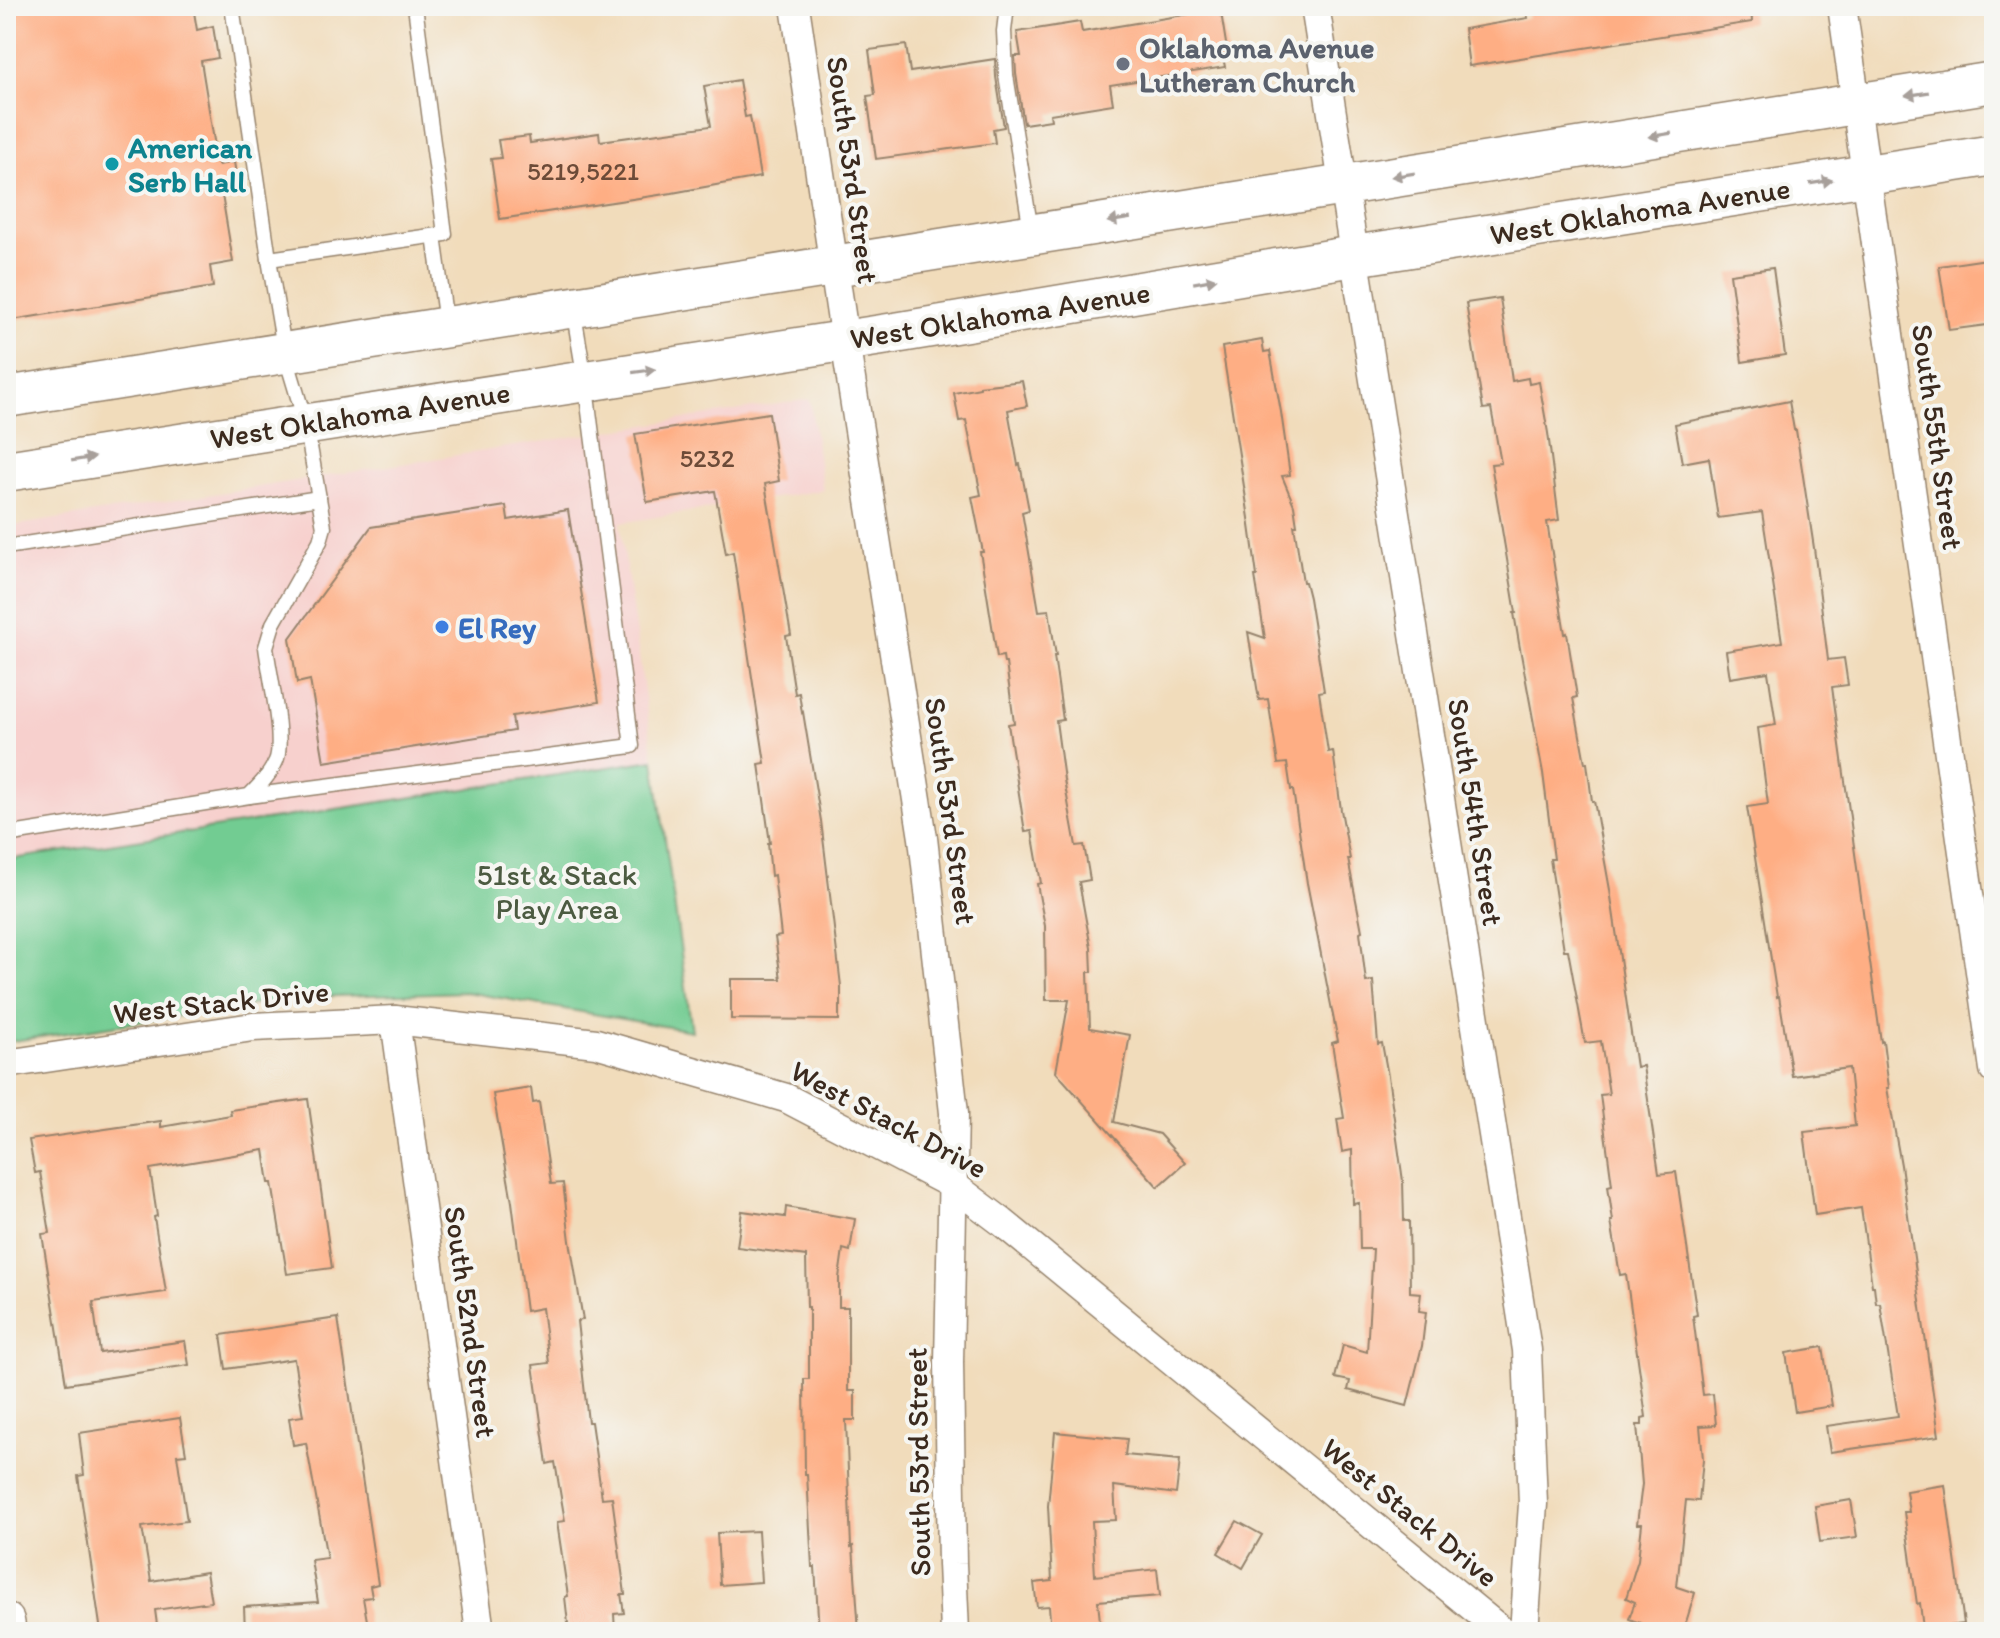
<svg xmlns="http://www.w3.org/2000/svg" width="2000" height="1638" font-family="Itim,sans-serif">
<style>
.built{fill:#f7d0cd}
.green{fill:#72cc92;stroke:#567b58;stroke-width:2}
.building{fill:#feae84}
.lines{fill:none;stroke-linecap:round;stroke-linejoin:round}
.service-casing{stroke:#96836c;stroke-width:17}
.minor-casing{stroke:#96836c;stroke-width:31}
.tertiary-casing{stroke:#96836c;stroke-width:39}
.secondary-casing{stroke:#96836c;stroke-width:43}
.service{stroke:#fff;stroke-width:14}
.minor{stroke:#fff;stroke-width:28}
.tertiary{stroke:#fff;stroke-width:36}
.secondary{stroke:#fff;stroke-width:40}
.oneway{fill:#a79f9a}
.worship-dot{fill:#6b7280;stroke:#f6f6f2;stroke-width:3}
.culture-dot{fill:#0f9aa8;stroke:#f6f6f2;stroke-width:3}
.shop-dot{fill:#3f7fe0;stroke:#f6f6f2;stroke-width:3}
.labels{text-anchor:middle;dominant-baseline:central;stroke-width:8;stroke-linejoin:round;paint-order:stroke}
.number-label{font-size:26px;fill:#6c4b38}
.worship-label{font-size:30px;font-weight:bold;fill:#5b616d;stroke:#f6f6f2;text-anchor:start}
.culture-label{font-size:30px;font-weight:bold;fill:#0d838f;stroke:#f6f6f2;text-anchor:start}
.street-label{font-size:30px;fill:#3b2a1e;stroke:#f6f6f2}
.shop-label{font-size:30px;font-weight:bold;fill:#366cbe;stroke:#f6f6f2;text-anchor:start}
.park-label{font-size:30px;fill:#4c5b41;stroke:#f6f6f2}
</style>
<rect width="100%" height="100%" fill="#f6f6f2"/>
<filter id="ink" filterUnits="userSpaceOnUse"><feTurbulence type="fractalNoise" baseFrequency=".0125" numOctaves="2"/><feDisplacementMap in="SourceGraphic" scale="16" xChannelSelector="R" yChannelSelector="G"/><feConvolveMatrix kernelMatrix="1 2 1 2 8 2 1 2 1" color-interpolation-filters="sRGB"/></filter>
<filter id="wash" filterUnits="userSpaceOnUse"><feTurbulence type="fractalNoise" baseFrequency=".006" numOctaves="4" result="noise"/><feDisplacementMap in="SourceGraphic" scale="32" xChannelSelector="R" yChannelSelector="G"/><feGaussianBlur stdDeviation="1.8" result="paint"/><feColorMatrix in="noise" values="0 0 0 0 0 0 0 0 0 0 0 0 0 0 0 0 0 1.4 0 .05"/><feComposite in="paint" operator="in"/></filter>
<g filter="url(#wash)">
<rect width="100%" height="100%" fill="#f1dcbb"/>
<!-- built -->
<path class="built" d="M 810,399 L 823,490 L 620,523 L 654,760 L 6,860 L 6,527 Z"/>
<!-- green -->
<path class="green" d="M 654,760 L 692,1031 L 466,992 L 306,997 L 6,1042 L 6,860 Z"/>
<g id="blocks">
<!-- building -->
<g class="building">
<path d="M 6,6 L 193,6 L 197,30 L 213,26 L 218,58 L 201,61 L 218,165 L 234,162 L 239,192 L 222,195 L 233,262 L 210,266 L 213,287 L 6,321 Z"/>
<path d="M 1189,6 L 1220,6 L 1228,56 L 1223,57 L 1225,67 L 1110,85 L 1113,104 L 1050,114 L 1051,120 L 1024,124 L 1016,74 L 1015,56 L 1021,56 L 1017,32 L 1080,22 L 1082,32 L 1190,14 Z"/>
<path d="M 1570,6 L 1751,6 L 1752,22 L 1469,66 L 1464,29 L 1528,18 L 1527,13 Z"/>
<path d="M 906,45 L 910,72 L 995,59 L 996,77 L 1004,127 L 993,129 L 995,143 L 876,159 L 867,96 L 875,95 L 869,50 Z"/>
<path d="M 739,80 L 745,117 L 750,116 L 760,177 L 672,193 L 500,219 L 491,159 L 501,158 L 498,140 L 529,136 L 530,143 L 599,133 L 600,141 L 711,126 L 704,86 Z"/>
<path d="M 1994,258 L 1994,324 L 1949,330 L 1939,266 Z"/>
<path d="M 1773,268 L 1785,355 L 1742,362 L 1730,274 Z"/>
<path d="M 1500,298 L 1512,381 L 1528,378 L 1529,384 L 1539,382 L 1548,433 L 1559,520 L 1547,522 L 1565,634 L 1567,633 L 1577,697 L 1573,698 L 1585,763 L 1587,763 L 1592,801 L 1594,801 L 1610,890 L 1636,1067 L 1643,1066 L 1659,1174 L 1676,1172 L 1697,1315 L 1693,1316 L 1703,1395 L 1713,1394 L 1716,1425 L 1700,1426 L 1703,1459 L 1699,1501 L 1686,1500 L 1677,1587 L 1695,1593 L 1683,1632 L 1665,1632 L 1629,1619 L 1635,1602 L 1626,1598 L 1638,1560 L 1642,1524 L 1637,1524 L 1642,1484 L 1637,1425 L 1642,1425 L 1642,1418 L 1646,1417 L 1626,1274 L 1620,1275 L 1611,1221 L 1613,1221 L 1608,1186 L 1612,1185 L 1600,1095 L 1609,1094 L 1601,1041 L 1585,1043 L 1568,950 L 1564,950 L 1550,859 L 1554,859 L 1543,773 L 1519,643 L 1514,613 L 1516,613 L 1491,464 L 1501,463 L 1491,408 L 1483,409 L 1466,303 Z"/>
<path d="M 1262,340 L 1264,352 L 1270,351 L 1281,412 L 1290,475 L 1282,476 L 1294,505 L 1297,525 L 1294,525 L 1303,582 L 1305,582 L 1309,598 L 1324,691 L 1319,692 L 1328,752 L 1333,751 L 1341,810 L 1350,859 L 1348,859 L 1362,931 L 1360,932 L 1366,982 L 1373,981 L 1378,1044 L 1382,1043 L 1388,1076 L 1403,1181 L 1404,1221 L 1409,1221 L 1410,1292 L 1421,1293 L 1419,1311 L 1426,1312 L 1422,1346 L 1407,1406 L 1348,1390 L 1350,1381 L 1335,1378 L 1343,1345 L 1367,1352 L 1373,1249 L 1360,1249 L 1359,1203 L 1353,1204 L 1352,1150 L 1342,1152 L 1337,1119 L 1344,1118 L 1332,1043 L 1338,1041 L 1307,883 L 1293,790 L 1291,790 L 1287,763 L 1278,764 L 1268,699 L 1259,700 L 1248,632 L 1265,638 L 1255,576 L 1257,576 L 1249,518 L 1222,347 Z"/>
<path d="M 1022,381 L 1027,406 L 1008,410 L 1018,465 L 1020,464 L 1029,510 L 1022,512 L 1039,611 L 1049,610 L 1056,656 L 1054,656 L 1063,720 L 1056,721 L 1064,780 L 1076,846 L 1084,845 L 1090,880 L 1079,882 L 1091,948 L 1092,972 L 1088,972 L 1090,1028 L 1130,1035 L 1114,1122 L 1159,1134 L 1185,1163 L 1158,1187 L 1056,1072 L 1069,1000 L 1046,1000 L 1045,926 L 1037,884 L 1041,883 L 1032,831 L 1025,832 L 1008,724 L 1014,723 L 1006,663 L 1004,663 L 1003,656 L 997,657 L 983,569 L 980,552 L 983,552 L 972,497 L 981,495 L 966,420 L 959,421 L 954,393 L 980,388 L 980,386 Z"/>
<path d="M 1789,401 L 1794,430 L 1796,430 L 1814,548 L 1828,660 L 1844,658 L 1848,685 L 1832,687 L 1881,1042 L 1883,1041 L 1889,1088 L 1887,1088 L 1901,1165 L 1939,1436 L 1830,1452 L 1826,1426 L 1898,1416 L 1880,1303 L 1876,1303 L 1874,1286 L 1872,1286 L 1861,1208 L 1815,1215 L 1804,1132 L 1855,1126 L 1849,1068 L 1792,1076 L 1779,996 L 1777,997 L 1747,807 L 1768,804 L 1758,728 L 1776,725 L 1768,672 L 1730,678 L 1726,651 L 1782,642 L 1762,512 L 1718,518 L 1709,458 L 1682,463 L 1675,424 Z"/>
<path d="M 769,413 L 779,481 L 765,484 L 791,635 L 786,636 L 795,694 L 799,693 L 802,713 L 803,712 L 821,821 L 841,986 L 841,1006 L 839,1006 L 839,1020 L 731,1019 L 731,979 L 781,979 L 775,937 L 781,936 L 774,875 L 771,876 L 768,843 L 770,843 L 759,764 L 765,763 L 733,552 L 726,554 L 715,491 L 647,502 L 635,434 Z"/>
<path d="M 506,506 L 508,520 L 568,510 L 599,702 L 512,716 L 514,731 L 324,762 L 310,680 L 297,683 L 290,638 L 371,527 Z"/>
<path d="M 531,1088 L 533,1103 L 539,1102 L 551,1184 L 563,1183 L 570,1241 L 583,1320 L 577,1321 L 588,1422 L 591,1422 L 602,1498 L 612,1497 L 625,1594 L 621,1594 L 624,1613 L 614,1614 L 615,1632 L 569,1632 L 565,1597 L 568,1596 L 557,1522 L 565,1521 L 555,1462 L 547,1464 L 533,1365 L 549,1363 L 542,1308 L 526,1311 L 512,1202 L 493,1094 Z"/>
<path d="M 308,1099 L 332,1268 L 287,1274 L 272,1183 L 269,1183 L 264,1150 L 150,1169 L 157,1216 L 154,1217 L 166,1292 L 93,1302 L 100,1353 L 185,1341 L 189,1365 L 66,1384 L 42,1234 L 50,1233 L 40,1172 L 35,1173 L 29,1140 L 161,1121 L 161,1127 L 231,1115 L 230,1110 Z"/>
<path d="M 786,1207 L 855,1219 L 850,1251 L 843,1249 L 839,1278 L 839,1307 L 848,1307 L 848,1391 L 855,1391 L 855,1420 L 846,1420 L 851,1547 L 853,1546 L 859,1632 L 819,1632 L 815,1567 L 812,1567 L 807,1474 L 805,1474 L 804,1379 L 809,1379 L 809,1307 L 807,1307 L 806,1256 L 737,1247 L 742,1211 L 785,1217 Z"/>
<path d="M 338,1318 L 378,1584 L 370,1586 L 372,1597 L 363,1598 L 369,1632 L 245,1632 L 244,1607 L 318,1602 L 311,1560 L 327,1558 L 306,1443 L 293,1445 L 289,1418 L 303,1416 L 294,1359 L 226,1369 L 221,1335 Z"/>
<path d="M 1823,1347 L 1832,1406 L 1795,1412 L 1786,1353 Z"/>
<path d="M 180,1418 L 186,1454 L 177,1455 L 187,1521 L 142,1527 L 151,1581 L 206,1572 L 211,1602 L 155,1610 L 158,1632 L 101,1632 L 78,1476 L 84,1475 L 79,1433 Z"/>
<path d="M 1055,1432 L 1127,1439 L 1125,1455 L 1180,1460 L 1176,1494 L 1114,1486 L 1116,1520 L 1092,1521 L 1095,1576 L 1157,1569 L 1160,1596 L 1098,1601 L 1101,1632 L 1051,1632 L 1049,1606 L 1037,1607 L 1034,1583 L 1052,1581 L 1048,1506 Z"/>
<path d="M 1945,1485 L 1964,1624 L 1923,1629 L 1920,1603 L 1917,1604 L 1904,1512 L 1909,1512 L 1906,1491 Z"/>
<path d="M 1851,1500 L 1857,1537 L 1820,1542 L 1815,1506 Z"/>
<path d="M 1237,1521 L 1262,1535 L 1243,1568 L 1218,1553 Z"/>
<path d="M 758,1531 L 761,1582 L 720,1585 L 717,1533 Z"/>
</g>
</g>
</g>
<g filter="url(#ink)">
<use href="#blocks" fill-opacity="0" stroke="#96836c" stroke-width="2"/>
<g class="lines">
<defs>
<g id="service">
<path d="M 1007,6 L 1004,31 L 1006,75 L 1031,231"/>
<path d="M 434,236 L 446,323"/>
<path d="M 269,259 L 445,234 L 415,6"/>
<path d="M 6,547 L 319,498"/>
<path d="M 249,796 L 632,746 L 585,380 L 573,308"/>
<path d="M 6,835 L 249,796 C 259,786 270,775 276,761 C 285,741 269,672 266,647 L 273,624 L 320,541 L 324,527 L 306,424 L 285,354 L 269,259 L 232,6"/>
</g>
<g id="minor">
<path d="M 795,6 L 845,341 L 923,838 L 954,1113 L 949,1362 L 952,1564 L 955,1632"/>
<path d="M 1315,6 L 1527,1350 L 1533,1504 L 1524,1632"/>
<path d="M 1842,6 L 1994,1069"/>
<path d="M 395,1020 L 480,1632"/>
<path d="M 6,1064 L 253,1027 L 395,1020 L 596,1043 L 786,1098 L 953,1185 L 1002,1222 L 1503,1632"/>
</g>
<path id="tertiary" d="M 6,1621 L 8,1632"/>
<g id="secondary">
<path d="M 6,397 L 1994,82"/>
<path d="M 6,471 L 895,333 L 1354,256 L 1994,155"/>
</g>
</defs>
<!-- service casing -->
<use href="#service" class="service-casing"/>
<!-- minor casing -->
<use href="#minor" class="minor-casing"/>
<!-- tertiary casing -->
<use href="#tertiary" class="tertiary-casing"/>
<!-- secondary casing -->
<use href="#secondary" class="secondary-casing"/>
<!-- service -->
<use href="#service" class="service"/>
<!-- minor -->
<use href="#minor" class="minor"/>
<!-- tertiary -->
<use href="#tertiary" class="tertiary"/>
<!-- secondary -->
<use href="#secondary" class="secondary"/>
</g>
<!-- one-way arrows -->
<defs><path id="oneway-solid" d="M-6-.8H1V-3.2L6.5 0L1 3.2V.8H-6Z" transform="scale(2)"/></defs>
<g class="oneway">
<use href="#oneway-solid" transform="translate(1917 94) rotate(171)"/>
<use href="#oneway-solid" transform="translate(1660 135) rotate(171)"/>
<use href="#oneway-solid" transform="translate(1403 175) rotate(171)"/>
<use href="#oneway-solid" transform="translate(1821 182) rotate(-9)"/>
<use href="#oneway-solid" transform="translate(1119 220) rotate(171)"/>
<use href="#oneway-solid" transform="translate(1205 281) rotate(-10)"/>
<use href="#oneway-solid" transform="translate(644 371) rotate(-8)"/>
<use href="#oneway-solid" transform="translate(83 459) rotate(-9)"/>
</g>
</g>
<!-- markers -->
<circle class="worship-dot" cx="1123" cy="64" r="8"/>
<circle class="culture-dot" cx="112" cy="164" r="8"/>
<circle class="shop-dot" cx="442" cy="627" r="8"/>
<g class="labels">
<!-- number labels -->
<g class="number-label">
<text x="583" y="171">5219,5221</text>
<text x="707" y="458">5232</text>
</g>
<!-- worship labels -->
<g class="worship-label">
<text x="1139" y="47">Oklahoma Avenue<tspan x="1139" dy="34">Lutheran Church</tspan></text>
</g>
<!-- culture labels -->
<g class="culture-label">
<text x="128" y="147">American<tspan x="128" dy="34">Serb Hall</tspan></text>
</g>
<!-- street labels -->
<g class="street-label">
<text transform="translate(853 170) rotate(82)">South 53rd Street</text>
<text transform="translate(1640 211) rotate(-9)">West Oklahoma Avenue</text>
<text transform="translate(1000 315) rotate(-9)">West Oklahoma Avenue</text>
<text transform="translate(360 415) rotate(-9)">West Oklahoma Avenue</text>
<text transform="translate(1938 437) rotate(82)">South 55th Street</text>
<text transform="translate(951 811) rotate(82)">South 53rd Street</text>
<text transform="translate(1476 812) rotate(81)">South 54th Street</text>
<text transform="translate(221 1002) rotate(-6)">West Stack Drive</text>
<text transform="translate(889 1119) rotate(28)">West Stack Drive</text>
<text transform="translate(471 1322) rotate(82)">South 52nd Street</text>
<text transform="translate(918 1462) rotate(-91)">South 53rd Street</text>
<text transform="translate(1410 1512) rotate(39)">West Stack Drive</text>
</g>
<!-- shop labels -->
<g class="shop-label">
<text x="458" y="627">El Rey</text>
</g>
<!-- park labels -->
<g class="park-label">
<text x="557" y="874">51st &amp; Stack<tspan x="557" dy="34">Play Area</tspan></text>
</g>
</g>
<!-- margin -->
<rect width="2000" height="1638" fill="none" stroke="#f6f6f2" stroke-width="32"/>
</svg>
